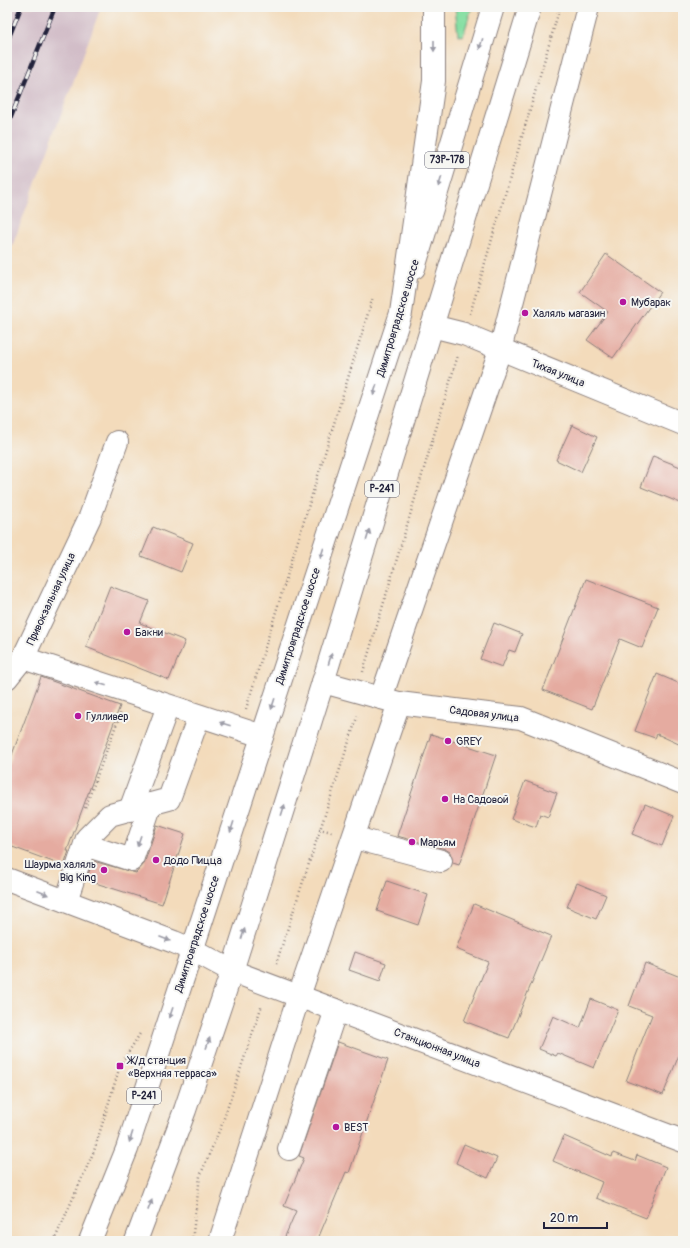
<svg xmlns="http://www.w3.org/2000/svg" width="690" height="1248" font-family="Pangolin,sans-serif">
<style>
.industrial{fill:#d2bdc8}
.green{fill:#86dfa3;stroke:#54806f}
.building{fill:#e5aba0}
.lines{fill:none;stroke-linecap:round;stroke-linejoin:round}
.minor-casing{stroke:#8a7e7b;stroke-width:24}
.major-casing{stroke:#8a7e7b;stroke-width:24}
.highway-casing{stroke:#8a7e7b;stroke-width:24}
.path{stroke:#8a7e7b;stroke-width:2.5;stroke-dasharray:1 3;stroke-linecap:butt}
.minor{stroke:#fff;stroke-width:22}
.major{stroke:#fff;stroke-width:22}
.highway{stroke:#fff;stroke-width:22}
.rail-casing{stroke:#22223b;stroke-width:4.5}
.rail{stroke:#f6f6f2;stroke-width:3;stroke-dasharray:9;stroke-linecap:butt}
.oneway{fill:#9c9ca7}
.poi-dot{fill:#b5179e;stroke:#f6f6f2;stroke-width:1.5}
.labels{text-anchor:middle;dominant-baseline:central;stroke-width:4;stroke-linejoin:round;paint-order:stroke}
.shield{fill:#f6f6f2;stroke:#626272;stroke-width:1}
.shield-label{font-size:10px;font-weight:bold;fill:#22223b}
.poi-label{font-size:11px;fill:#22223b;stroke:#f6f6f2;text-anchor:start}
.street-label{font-size:11px;fill:#22223b;stroke:#f6f6f2}
</style>
<rect width="100%" height="100%" fill="#f6f6f2"/>
<filter id="ink" filterUnits="userSpaceOnUse"><feTurbulence type="fractalNoise" baseFrequency=".025" numOctaves="2"/><feDisplacementMap in="SourceGraphic" scale="8" xChannelSelector="R" yChannelSelector="G"/><feConvolveMatrix kernelMatrix="1 2 1 2 8 2 1 2 1" color-interpolation-filters="sRGB"/></filter>
<filter id="wash" filterUnits="userSpaceOnUse"><feTurbulence type="fractalNoise" baseFrequency=".012" numOctaves="4" result="noise"/><feDisplacementMap in="SourceGraphic" scale="16" xChannelSelector="R" yChannelSelector="G"/><feGaussianBlur stdDeviation="0.9" result="paint"/><feColorMatrix in="noise" values="0 0 0 0 0 0 0 0 0 0 0 0 0 0 0 0 0 1.4 0 .05"/><feComposite in="paint" operator="in"/></filter>
<g filter="url(#wash)">
<rect width="100%" height="100%" fill="#f3dbbb"/>
<!-- industrial -->
<path class="industrial" d="M 7,7 L 101,7 L 7,260 Z"/>
<!-- green -->
<path class="green" d="M 455,7 L 472,7 L 463,36 L 458,35 Z"/>
<g id="blocks">
<!-- building -->
<g class="building">
<path d="M 606,254 L 660,292 L 613,358 L 587,340 L 608,312 L 580,292 Z"/>
<path d="M 572,425 L 597,437 L 581,472 L 556,460 Z"/>
<path d="M 653,456 L 683,468 L 683,504 L 641,487 Z"/>
<path d="M 153,527 L 193,543 L 181,572 L 141,556 Z"/>
<path d="M 586,579 L 658,607 L 642,648 L 620,639 L 592,709 L 543,690 Z"/>
<path d="M 110,586 L 149,601 L 140,623 L 185,641 L 169,680 L 86,647 Z"/>
<path d="M 494,623 L 522,634 L 515,652 L 509,650 L 502,667 L 480,659 Z"/>
<path d="M 657,674 L 683,685 L 683,746 L 657,734 L 655,738 L 635,731 Z"/>
<path d="M 41,677 L 120,706 L 67,851 L 69,851 L 64,866 L 7,845 L 7,768 Z"/>
<path d="M 431,734 L 496,755 L 459,865 L 453,863 L 450,852 L 445,849 L 397,836 Z"/>
<path d="M 525,781 L 557,793 L 548,817 L 540,814 L 536,827 L 511,819 Z"/>
<path d="M 645,804 L 674,816 L 662,846 L 632,834 Z"/>
<path d="M 157,825 L 185,834 L 162,904 L 86,880 L 93,861 L 136,873 L 144,864 Z"/>
<path d="M 387,881 L 428,895 L 418,925 L 377,911 Z"/>
<path d="M 577,883 L 606,895 L 596,919 L 567,907 Z"/>
<path d="M 474,904 L 551,936 L 509,1038 L 464,1021 L 488,962 L 456,949 Z"/>
<path d="M 355,952 L 386,963 L 380,981 L 349,970 Z"/>
<path d="M 645,963 L 683,978 L 683,1045 L 663,1095 L 626,1081 L 652,1015 L 629,1006 Z"/>
<path d="M 591,999 L 618,1010 L 594,1068 L 558,1053 L 556,1056 L 539,1049 L 553,1016 L 580,1028 Z"/>
<path d="M 338,1042 L 388,1060 L 349,1173 L 346,1172 L 317,1241 L 283,1241 L 296,1211 L 284,1206 L 304,1158 L 299,1156 Z"/>
<path d="M 564,1136 L 612,1157 L 613,1153 L 635,1161 L 637,1155 L 666,1167 L 646,1218 L 596,1198 L 602,1182 L 553,1161 Z"/>
<path d="M 464,1144 L 497,1158 L 488,1178 L 456,1163 Z"/>
</g>
</g>
</g>
<g filter="url(#ink)">
<use href="#blocks" fill-opacity="0" stroke="#8a7e7b" stroke-width="1"/>
<g class="lines">
<defs>
<g id="minor">
<path d="M 432,326 L 464,334 L 683,424"/>
<path d="M 23,658 L 262,736"/>
<path d="M 7,678 L 23,658 L 90,517 L 117,442"/>
<path d="M 323,682 L 399,703 L 521,718 L 683,783"/>
<path d="M 381,698 L 500,350 L 588,7"/>
<path d="M 130,810 L 168,706"/>
<path d="M 355,838 L 441,861"/>
<path d="M 85,845 L 132,860 L 151,804"/>
<path d="M 7,879 L 174,942 L 193,950 L 232,971 L 683,1141"/>
<path d="M 66,901 L 87,838 L 110,815 L 169,799 L 199,716"/>
<path d="M 289,1149 L 336,1010"/>
<path d="M 220,1241 L 299,996 L 399,703"/>
</g>
<path id="major" d="M 414,268 L 493,7"/>
<g id="highway">
<path d="M 90,1241 L 127,1149 L 401,313 L 434,81 L 434,7"/>
<path d="M 136,1241 L 185,1110 L 232,971 L 323,682 L 530,7"/>
</g>
</defs>
<!-- minor casing -->
<use href="#minor" class="minor-casing"/>
<!-- major casing -->
<use href="#major" class="major-casing"/>
<!-- highway casing -->
<use href="#highway" class="highway-casing"/>
<!-- path -->
<g class="path">
<path d="M 470,314 L 560,7"/>
<path d="M 363,672 L 458,355"/>
<path d="M 246,709 L 373,297"/>
<path d="M 85,808 L 121,712"/>
<path d="M 319,829 L 332,832"/>
<path d="M 276,964 L 358,714"/>
<path d="M 54,1241 L 94,1151 L 120,1066 L 141,1032"/>
<path d="M 192,1241 L 200,1176 L 222,1124 L 262,1005"/>
</g>
<!-- minor -->
<use href="#minor" class="minor"/>
<!-- major -->
<use href="#major" class="major"/>
<!-- highway -->
<use href="#highway" class="highway"/>
<defs>
<g id="rail">
<path d="M 7,42 L 21,7"/>
<path d="M 7,127 L 55,7"/>
</g>
</defs>
<!-- rail casing -->
<use href="#rail" class="rail-casing"/>
<!-- rail -->
<use href="#rail" class="rail"/>
</g>
<!-- one-way arrows -->
<defs><path id="oneway-solid" d="M-6-.8H1V-3.2L6.5 0L1 3.2V.8H-6Z"/></defs>
<g class="oneway">
<use href="#oneway-solid" transform="translate(481 44) rotate(107)"/>
<use href="#oneway-solid" transform="translate(434 46) rotate(90)"/>
<use href="#oneway-solid" transform="translate(440 182) rotate(107)"/>
<use href="#oneway-solid" transform="translate(375 390) rotate(108)"/>
<use href="#oneway-solid" transform="translate(368 535) rotate(-73)"/>
<use href="#oneway-solid" transform="translate(322 553) rotate(108)"/>
<use href="#oneway-solid" transform="translate(330 659) rotate(-73)"/>
<use href="#oneway-solid" transform="translate(101 684) rotate(-162)"/>
<use href="#oneway-solid" transform="translate(273 704) rotate(108)"/>
<use href="#oneway-solid" transform="translate(225 724) rotate(-162)"/>
<use href="#oneway-solid" transform="translate(283 810) rotate(-72)"/>
<use href="#oneway-solid" transform="translate(232 827) rotate(108)"/>
<use href="#oneway-solid" transform="translate(139 841) rotate(109)"/>
<use href="#oneway-solid" transform="translate(43 893) rotate(21)"/>
<use href="#oneway-solid" transform="translate(243 934) rotate(-72)"/>
<use href="#oneway-solid" transform="translate(165 939) rotate(21)"/>
<use href="#oneway-solid" transform="translate(171 1013) rotate(109)"/>
<use href="#oneway-solid" transform="translate(208 1043) rotate(-71)"/>
<use href="#oneway-solid" transform="translate(131 1137) rotate(108)"/>
<use href="#oneway-solid" transform="translate(150 1205) rotate(-69)"/>
</g>
</g>
<!-- markers -->
<g class="poi-dot">
<circle cx="623" cy="302" r="4"/>
<circle cx="525" cy="313" r="4"/>
<circle cx="127" cy="632" r="4"/>
<circle cx="78" cy="716" r="4"/>
<circle cx="448" cy="741" r="4"/>
<circle cx="445" cy="799" r="4"/>
<circle cx="412" cy="842" r="4"/>
<circle cx="156" cy="860" r="4"/>
<circle cx="104" cy="870" r="4"/>
<rect x="116" y="1062" width="8" height="8" rx="2"/>
<circle cx="336" cy="1127" r="4"/>
</g>
<g class="labels">
<!-- shield labels -->
<g class="shield">
<rect x="425" y="152" width="44" height="16" rx="3"/>
<rect x="365" y="481" width="34" height="16" rx="3"/>
<rect x="127" y="1088" width="34" height="16" rx="3"/>
</g>
<g class="shield-label">
<text x="447" y="160">73Р-178</text>
<text x="382" y="489">Р-241</text>
<text x="144" y="1096">Р-241</text>
</g>
<!-- poi labels -->
<g class="poi-label">
<text x="631" y="302">Мубарак</text>
<text x="533" y="313">Халяль магазин</text>
<text x="135" y="632">Бакни</text>
<text x="86" y="716">Гулливер</text>
<text x="456" y="741">GREY</text>
<text x="453" y="799">На Садовой</text>
<text x="420" y="842">Марьям</text>
<text x="164" y="860">Додо Пицца</text>
<text x="96" y="864" text-anchor="end">Шаурма халяль<tspan x="96" dy="13">Big King</tspan></text>
<text x="128" y="1060">Ж/д станция<tspan x="128" dy="13">«Верхняя терраса»</tspan></text>
<text x="344" y="1127">BEST</text>
</g>
<!-- street labels -->
<g class="street-label">
<text transform="translate(398 318) rotate(-73)">Димитровградское шоссе</text>
<text transform="translate(558 373) rotate(22)">Тихая улица</text>
<text transform="translate(51 599) rotate(-65)">Привокзальная улица</text>
<text transform="translate(298 626) rotate(-72)">Димитровградское шоссе</text>
<text transform="translate(484 714) rotate(7)">Садовая улица</text>
<text transform="translate(197 934) rotate(-72)">Димитровградское шоссе</text>
<text transform="translate(437 1048) rotate(21)">Станционная улица</text>
</g>
</g>
<!-- margin -->
<rect width="690" height="1248" fill="none" stroke="#f6f6f2" stroke-width="24"/>
<!-- scale -->
<path d="M544 1222v6h63v-6" fill="none" stroke="#22223b" stroke-width="2"/>
<text x="550" y="1222" font-size="12" fill="#22223b" stroke="#f6f6f2" stroke-width="3" paint-order="stroke">20 m</text>
</svg>
